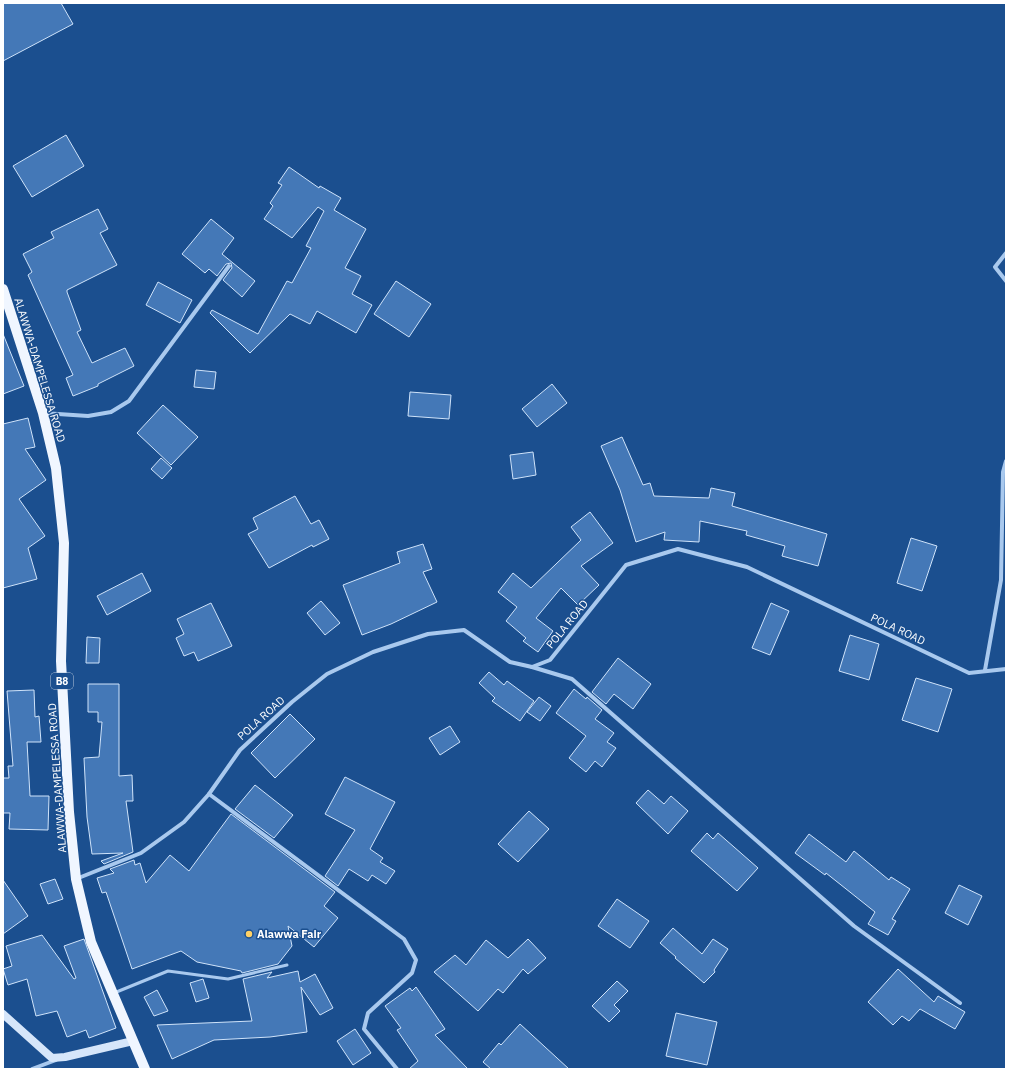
<svg xmlns="http://www.w3.org/2000/svg" width="1009" height="1072" font-family="'IBM Plex Sans',sans-serif">
<style>
.building{fill:#4478b7;stroke:#cfe3fa}
.lines{fill:none;stroke-linecap:round;stroke-linejoin:round}
.lane{stroke:#a9c9ee;stroke-width:3}
.street{stroke:#a9c9ee;stroke-width:4}
.secondary{stroke:#d6e6fa;stroke-width:8}
.primary{stroke:#f0f6ff;stroke-width:10}
.poi-dot{fill:#ffd166;stroke:#1b4f8f;stroke-width:1.5}
.labels{text-anchor:middle;dominant-baseline:central;stroke-width:3;stroke-linejoin:round;paint-order:stroke}
.shield{fill:#1b4f8f;stroke:#bbcadd;stroke-width:1}
.shield-label{font-size:10px;font-weight:bold;fill:#fff}
.street-label{font-size:11px;fill:#fff;stroke:#1b4f8f}
.poi-label{font-size:11px;font-weight:bold;fill:#fff;stroke:#1b4f8f;text-anchor:start}
</style>
<rect width="100%" height="100%" fill="#1b4f8f"/>
<!-- building -->
<g class="building">
<path d="M 3,3 L 61,3 L 73,24 L 3,61 Z"/>
<path d="M 66,135 L 84,166 L 32,197 L 13,166 Z"/>
<path d="M 289,167 L 319,188 L 320,186 L 341,198 L 334,210 L 366,229 L 345,268 L 361,276 L 352,294 L 372,305 L 356,333 L 317,311 L 310,324 L 290,314 L 250,353 L 210,313 L 212,310 L 258,334 L 287,281 L 292,283 L 311,248 L 306,246 L 324,211 L 318,207 L 292,238 L 264,219 L 273,206 L 270,203 L 282,185 L 278,183 Z"/>
<path d="M 98,209 L 108,229 L 100,233 L 117,265 L 67,290 L 67,292 L 81,330 L 77,332 L 92,363 L 125,348 L 134,366 L 98,384 L 98,386 L 73,396 L 66,378 L 73,375 L 28,275 L 32,272 L 23,254 L 54,238 L 51,232 Z"/>
<path d="M 211,219 L 234,238 L 222,254 L 255,281 L 242,297 L 223,280 L 232,268 L 231,263 L 226,264 L 217,276 L 209,269 L 205,273 L 182,254 Z"/>
<path d="M 396,281 L 431,304 L 409,337 L 374,314 Z"/>
<path d="M 158,282 L 192,300 L 180,323 L 146,305 Z"/>
<path d="M 3,334 L 24,386 L 3,394 Z"/>
<path d="M 196,370 L 216,372 L 214,389 L 194,387 Z"/>
<path d="M 552,384 L 567,403 L 537,427 L 522,409 Z"/>
<path d="M 410,392 L 451,395 L 449,419 L 408,416 Z"/>
<path d="M 163,405 L 198,437 L 171,465 L 137,433 Z"/>
<path d="M 28,418 L 35,447 L 25,449 L 46,480 L 19,499 L 45,536 L 28,548 L 37,579 L 3,588 L 3,424 Z"/>
<path d="M 622,437 L 643,485 L 650,483 L 654,496 L 709,498 L 711,488 L 735,493 L 732,506 L 827,534 L 818,566 L 782,556 L 785,546 L 746,535 L 747,531 L 700,521 L 699,542 L 664,540 L 665,532 L 636,542 L 620,490 L 601,446 Z"/>
<path d="M 533,452 L 536,475 L 513,479 L 510,455 Z"/>
<path d="M 161,458 L 172,468 L 162,479 L 151,469 Z"/>
<path d="M 295,496 L 311,524 L 319,520 L 329,539 L 313,547 L 312,545 L 269,568 L 248,534 L 258,529 L 253,518 Z"/>
<path d="M 590,512 L 613,543 L 581,566 L 599,585 L 578,605 L 561,588 L 536,618 L 553,631 L 538,652 L 523,641 L 526,638 L 506,621 L 517,607 L 498,592 L 513,573 L 531,588 L 581,540 L 571,527 Z"/>
<path d="M 911,538 L 937,546 L 922,591 L 897,583 Z"/>
<path d="M 423,544 L 432,569 L 423,572 L 437,602 L 391,624 L 362,635 L 343,585 L 400,563 L 397,552 Z"/>
<path d="M 142,573 L 151,591 L 107,615 L 97,596 Z"/>
<path d="M 321,601 L 340,623 L 325,635 L 307,613 Z"/>
<path d="M 211,603 L 232,646 L 198,661 L 194,652 L 184,656 L 176,638 L 184,634 L 177,619 Z"/>
<path d="M 771,603 L 789,611 L 770,655 L 752,648 Z"/>
<path d="M 850,635 L 879,644 L 869,680 L 839,671 Z"/>
<path d="M 87,637 L 100,638 L 99,663 L 86,663 Z"/>
<path d="M 618,658 L 651,684 L 633,709 L 614,694 L 606,704 L 592,692 Z"/>
<path d="M 489,672 L 504,685 L 507,681 L 534,701 L 520,721 L 492,701 L 495,698 L 479,683 Z"/>
<path d="M 916,678 L 952,689 L 938,732 L 902,720 Z"/>
<path d="M 88,684 L 119,684 L 119,776 L 132,775 L 133,801 L 126,801 L 133,852 L 104,864 L 101,861 L 123,853 L 92,854 L 87,817 L 84,758 L 99,757 L 102,722 L 98,722 L 98,712 L 88,712 Z"/>
<path d="M 574,689 L 586,699 L 587,697 L 602,710 L 595,719 L 614,733 L 607,742 L 616,748 L 602,767 L 595,761 L 586,772 L 569,758 L 586,736 L 556,713 Z"/>
<path d="M 34,690 L 35,717 L 39,716 L 41,742 L 27,742 L 30,796 L 49,796 L 48,830 L 9,829 L 10,813 L 3,813 L 3,778 L 9,778 L 8,766 L 13,766 L 7,691 Z"/>
<path d="M 539,697 L 551,706 L 540,721 L 527,712 Z"/>
<path d="M 290,714 L 315,739 L 275,778 L 251,753 Z"/>
<path d="M 450,726 L 460,742 L 440,755 L 429,738 Z"/>
<path d="M 345,777 L 395,802 L 370,849 L 383,858 L 380,862 L 395,871 L 386,884 L 372,875 L 368,881 L 349,869 L 338,886 L 325,876 L 355,830 L 325,814 Z"/>
<path d="M 255,785 L 293,815 L 274,838 L 235,809 Z"/>
<path d="M 648,790 L 664,804 L 671,796 L 688,811 L 668,834 L 636,803 Z"/>
<path d="M 529,811 L 549,829 L 518,862 L 498,844 Z"/>
<path d="M 231,814 L 335,892 L 324,906 L 338,918 L 314,947 L 288,926 L 292,946 L 278,964 L 242,973 L 241,971 L 197,962 L 181,951 L 132,969 L 106,892 L 102,893 L 97,878 L 114,873 L 110,869 L 134,860 L 135,865 L 140,863 L 146,883 L 170,855 L 189,871 Z"/>
<path d="M 707,833 L 713,839 L 718,833 L 758,868 L 737,891 L 691,851 Z"/>
<path d="M 809,834 L 846,862 L 854,851 L 889,880 L 891,877 L 910,889 L 892,919 L 896,921 L 888,935 L 868,924 L 875,912 L 826,873 L 825,875 L 795,853 Z"/>
<path d="M 55,879 L 63,899 L 48,904 L 40,884 Z"/>
<path d="M 3,880 L 28,916 L 3,934 Z"/>
<path d="M 959,885 L 982,896 L 968,925 L 945,913 Z"/>
<path d="M 617,899 L 649,921 L 630,948 L 598,926 Z"/>
<path d="M 673,928 L 702,954 L 713,939 L 728,949 L 714,970 L 715,972 L 704,983 L 675,958 L 676,957 L 660,943 Z"/>
<path d="M 42,935 L 74,979 L 76,978 L 64,946 L 84,939 L 116,1028 L 89,1038 L 86,1030 L 67,1037 L 57,1011 L 36,1016 L 27,979 L 8,985 L 3,969 L 12,966 L 6,946 Z"/>
<path d="M 528,939 L 546,958 L 528,974 L 523,969 L 503,993 L 498,989 L 478,1011 L 434,972 L 455,955 L 466,965 L 486,940 L 508,958 Z"/>
<path d="M 898,969 L 934,1002 L 938,996 L 965,1012 L 955,1029 L 920,1009 L 909,1021 L 902,1016 L 893,1025 L 868,1002 Z"/>
<path d="M 298,971 L 300,982 L 315,974 L 333,1008 L 320,1015 L 301,987 L 307,1032 L 270,1037 L 214,1040 L 172,1059 L 157,1025 L 252,1021 L 243,979 L 272,972 L 267,978 Z"/>
<path d="M 203,979 L 209,998 L 196,1002 L 190,983 Z"/>
<path d="M 617,981 L 628,991 L 614,1005 L 620,1011 L 609,1022 L 592,1006 Z"/>
<path d="M 416,987 L 445,1029 L 435,1035 L 468,1069 L 409,1069 L 418,1061 L 397,1030 L 401,1028 L 385,1006 L 410,988 L 412,991 Z"/>
<path d="M 157,990 L 168,1011 L 154,1016 L 144,997 Z"/>
<path d="M 676,1013 L 717,1022 L 707,1065 L 666,1056 Z"/>
<path d="M 520,1024 L 569,1069 L 491,1069 L 483,1062 L 499,1043 L 501,1045 Z"/>
<path d="M 355,1029 L 371,1053 L 353,1065 L 337,1041 Z"/>
</g>
<g class="lines">
<!-- lane -->
<path class="lane" d="M 114,993 L 168,971 L 228,979 L 287,965"/>
<!-- street -->
<g class="street">
<path d="M 1006,253 L 995,267 L 1006,281"/>
<path d="M 43,413 L 88,416 L 111,412 L 129,401 L 229,266"/>
<path d="M 532,667 L 572,679 L 854,926 L 960,1003"/>
<path d="M 985,670 L 1001,580 L 1003,472 L 1006,461"/>
<path d="M 209,794 L 404,939 L 416,960 L 412,973 L 368,1013 L 364,1029 L 397,1069"/>
<path d="M 76,879 L 141,853 L 184,822 L 209,794 L 240,750 L 292,702 L 327,674 L 373,652 L 428,634 L 464,630 L 510,662 L 532,667 L 550,660 L 626,565 L 678,549 L 747,567 L 969,673 L 1006,669"/>
<path d="M 32,1069 L 56,1060"/>
</g>
<!-- secondary -->
<path class="secondary" d="M 3,1014 L 52,1058 L 65,1057 L 133,1041"/>
<!-- primary -->
<path class="primary" d="M 3,289 L 43,413 L 56,468 L 64,543 L 61,661 L 69,812 L 76,879 L 91,942 L 145,1069"/>
</g>
<!-- markers -->
<circle class="poi-dot" cx="249" cy="934" r="4"/>
<g class="labels">
<!-- shield labels -->
<rect class="shield" x="51" y="673" width="22" height="16" rx="3"/>
<g class="shield-label">
<text x="62" y="681">B8</text>
</g>
<!-- street labels -->
<g class="street-label">
<text transform="translate(40 370) rotate(73)">ALAWWA-DAMPELESSA ROAD</text>
<text transform="translate(567 624) rotate(-51)">POLA ROAD</text>
<text transform="translate(898 629) rotate(25)">POLA ROAD</text>
<text transform="translate(261 718) rotate(-42)">POLA ROAD</text>
<text transform="translate(57 778) rotate(-94)">ALAWWA-DAMPELESSA ROAD</text>
</g>
<!-- poi labels -->
<g class="poi-label">
<text x="257" y="934">Alawwa Fair</text>
</g>
</g>
<!-- border -->
<rect width="1009" height="1072" fill="none" stroke="#ffffff" stroke-width="8"/>
</svg>
